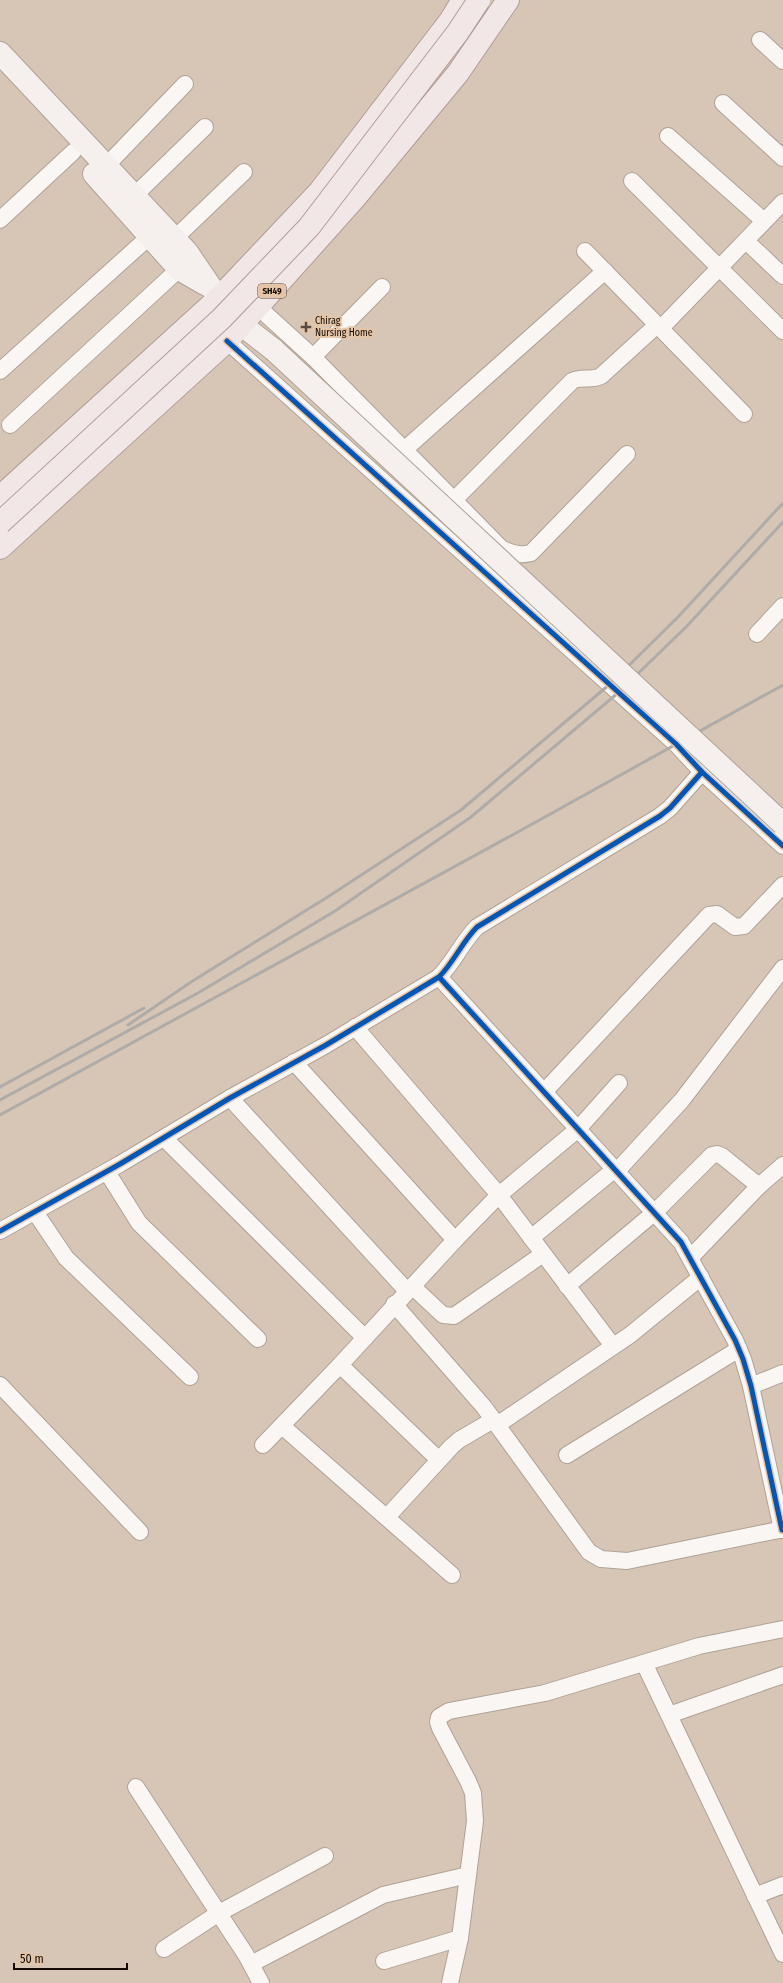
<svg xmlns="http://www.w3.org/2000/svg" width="783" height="1983" font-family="'Fira Sans Condensed',sans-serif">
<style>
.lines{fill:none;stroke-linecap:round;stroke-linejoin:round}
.street-casing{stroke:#afa296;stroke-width:18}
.secondary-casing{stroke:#afa296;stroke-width:24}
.primary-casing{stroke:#b29c97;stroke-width:24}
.street{stroke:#f9f6f4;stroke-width:16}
.secondary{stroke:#f5efed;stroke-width:22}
.primary{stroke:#f1e7e6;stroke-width:22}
.rail{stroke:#afaba8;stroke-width:3}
.secondary-bridge-casing{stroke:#afa296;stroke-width:24;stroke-linecap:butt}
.primary-bridge-casing{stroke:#b29c97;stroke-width:24;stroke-linecap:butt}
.secondary-bridge{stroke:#f5efed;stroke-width:22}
.primary-bridge{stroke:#f1e7e6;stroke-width:22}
.cycleway-casing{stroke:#e5c5a8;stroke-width:8}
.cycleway{stroke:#0057b8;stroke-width:5}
.poi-dot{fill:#584b41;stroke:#e5c5a8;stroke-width:1.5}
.labels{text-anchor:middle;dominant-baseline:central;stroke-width:4;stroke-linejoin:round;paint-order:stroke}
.shield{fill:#e5c5a8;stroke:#524134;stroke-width:1}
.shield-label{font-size:9px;font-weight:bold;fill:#130902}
.poi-label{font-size:10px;fill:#130902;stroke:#e5c5a8;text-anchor:start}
</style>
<rect width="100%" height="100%" fill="#d7c6b6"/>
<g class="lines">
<defs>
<g id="street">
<path d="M 760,40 L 783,61"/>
<path d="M 723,103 L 783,158"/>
<path d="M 668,136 L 764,221"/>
<path d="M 106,166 L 185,84"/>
<path d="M 632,181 L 783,331"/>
<path d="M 134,196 L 205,127"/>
<path d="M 0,220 L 73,152"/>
<path d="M 174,239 L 244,172"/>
<path d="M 746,241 L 783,276"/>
<path d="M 585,251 L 744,414"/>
<path d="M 258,307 L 313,357 L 502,549 C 512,553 520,556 531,553 L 627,454"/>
<path d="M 661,328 L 783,202"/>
<path d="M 227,341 L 676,744 L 702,772 L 783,846"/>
<path d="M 313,357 L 382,287"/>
<path d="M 0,371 L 150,236"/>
<path d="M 10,425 L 179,269"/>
<path d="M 404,450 L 605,271"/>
<path d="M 454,500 L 572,381 C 581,376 592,381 601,376 L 657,325"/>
<path d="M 757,634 L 783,606"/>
<path d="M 439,977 L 681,1242 L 735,1340 L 743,1359 L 751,1386 L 782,1530"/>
<path d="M 355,1027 L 499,1195 L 613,1346"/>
<path d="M 294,1062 L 455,1240"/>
<path d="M 544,1092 L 709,915 L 717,914 L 735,927 L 744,926 L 783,885"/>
<path d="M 230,1098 L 407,1291"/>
<path d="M 164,1138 L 365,1338"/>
<path d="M 617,1171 L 682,1100 L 783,968"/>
<path d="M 107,1172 L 139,1223 L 258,1339"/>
<path d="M 35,1212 L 66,1258 L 190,1377"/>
<path d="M 0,1231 L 120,1164 L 230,1098 L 326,1045 L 439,977 C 454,962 462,942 477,927 L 660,816 L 670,808 L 702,772"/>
<path d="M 531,1238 L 615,1169"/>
<path d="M 691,1257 L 759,1186 L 783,1165"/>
<path d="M 412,1286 L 443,1315 L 454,1316 L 543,1254"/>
<path d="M 567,1286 L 655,1212 L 712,1155 L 717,1154 L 722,1156 L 759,1186"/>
<path d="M 394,1304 L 484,1407 L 589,1552 L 601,1559 L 627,1561 L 783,1529"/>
<path d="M 340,1365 L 439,1460"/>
<path d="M 0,1385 L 140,1532"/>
<path d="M 751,1386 L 783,1373"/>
<path d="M 497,1425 L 630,1335 L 701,1277"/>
<path d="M 282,1426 L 452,1575"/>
<path d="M 263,1445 L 340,1365 L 455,1240 L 499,1195 L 578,1129 L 619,1083"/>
<path d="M 567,1455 L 739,1349"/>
<path d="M 387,1517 L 452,1446 L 459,1440 L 493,1420"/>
<path d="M 644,1663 L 783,1954"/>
<path d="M 669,1715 L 783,1675"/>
<path d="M 136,1787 L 246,1955 L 261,1983"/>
<path d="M 755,1896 L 783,1885"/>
<path d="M 164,1949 L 219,1913 L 325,1856"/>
<path d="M 384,1961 L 460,1938"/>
<path d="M 251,1964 L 383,1895 L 468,1875"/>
<path d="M 450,1983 L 460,1938 L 475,1821 L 473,1793 L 468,1781 L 440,1728 L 438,1722 L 439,1717 L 449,1711 L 545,1693 L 699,1646 L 783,1629"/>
</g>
<g id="secondary">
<path d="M 0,53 L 187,252 L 210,286 L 242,325 L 274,350"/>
<path d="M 94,174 L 179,269 L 205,284"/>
</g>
<g id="primary">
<path d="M 0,497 L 219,298 L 320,191 L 450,21 L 463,0"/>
<path d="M 0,548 L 227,341 L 354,199 L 458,73 L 508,0"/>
</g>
</defs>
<!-- street casing -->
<use href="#street" class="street-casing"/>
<!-- secondary casing -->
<use href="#secondary" class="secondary-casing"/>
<!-- primary casing -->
<use href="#primary" class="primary-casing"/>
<!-- street -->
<use href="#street" class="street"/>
<!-- secondary -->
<use href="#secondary" class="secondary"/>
<!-- primary -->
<use href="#primary" class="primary"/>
<!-- rail -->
<g class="rail">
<path d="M 128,1025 L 191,982 L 326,898 L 461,810 L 610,684 L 678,617 L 783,503"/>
<path d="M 0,1087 L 144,1008"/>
<path d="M 0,1100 L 198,993 L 335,911 L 471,817 L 619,692 L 687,626 L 783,522"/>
<path d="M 0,1115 L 516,833 L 783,685"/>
</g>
<defs>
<path id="secondary-bridge" d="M 274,350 L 783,824"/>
<path id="primary-bridge" d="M 0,523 L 222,318 L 309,227 L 458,32 L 479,0"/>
</defs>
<!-- secondary-bridge casing -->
<use href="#secondary-bridge" class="secondary-bridge-casing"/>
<!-- primary-bridge casing -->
<use href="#primary-bridge" class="primary-bridge-casing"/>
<!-- secondary-bridge -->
<use href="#secondary-bridge" class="secondary-bridge"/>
<!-- primary-bridge -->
<use href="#primary-bridge" class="primary-bridge"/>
<defs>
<g id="cycleway">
<path d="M 227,341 L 676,744 L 702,772 L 783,846"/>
<path d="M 439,977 L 681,1242 L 735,1340 L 743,1359 L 751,1386 L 782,1530"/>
<path d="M 0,1231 L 120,1164 L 230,1098 L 326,1045 L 439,977 C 454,962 462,942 477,927 L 660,816 L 670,808 L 702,772"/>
</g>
</defs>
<!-- cycleway casing -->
<use href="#cycleway" class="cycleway-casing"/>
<!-- cycleway -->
<use href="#cycleway" class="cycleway"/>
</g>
<!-- markers -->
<path class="poi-dot" d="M304 321h4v4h4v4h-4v4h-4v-4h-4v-4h4z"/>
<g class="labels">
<!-- shield labels -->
<rect class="shield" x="258" y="284" width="28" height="14" rx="3"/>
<g class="shield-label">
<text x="272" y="291">SH49</text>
</g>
<!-- poi labels -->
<g class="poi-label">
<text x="315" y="321">Chirag<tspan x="315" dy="12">Nursing Home</tspan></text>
</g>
</g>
<!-- scale -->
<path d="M14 1963v6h113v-6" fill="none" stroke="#130902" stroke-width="2"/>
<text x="20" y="1963" font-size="12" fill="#130902" stroke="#e5c5a8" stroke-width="3" paint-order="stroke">50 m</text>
</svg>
